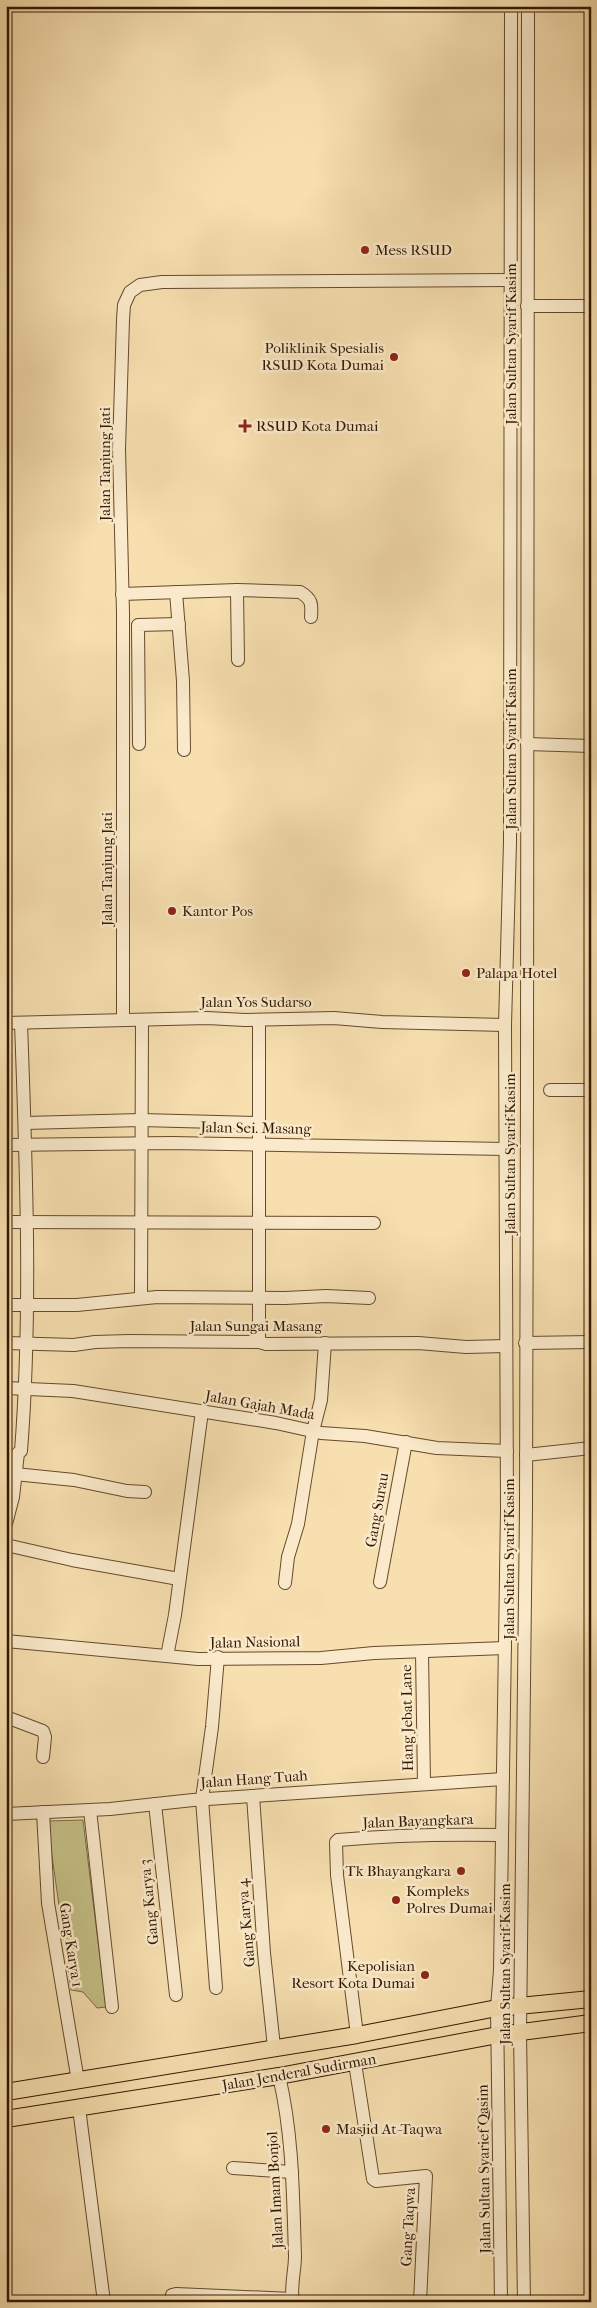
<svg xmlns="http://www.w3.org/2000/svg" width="597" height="2308" font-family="'IM FELL French Canon',serif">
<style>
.green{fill:#c4c086;stroke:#7c6c44}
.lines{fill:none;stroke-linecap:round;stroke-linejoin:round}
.minor-casing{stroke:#644a2c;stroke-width:14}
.major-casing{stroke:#331801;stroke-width:18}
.minor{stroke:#faeacb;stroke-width:12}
.major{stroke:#f7dfaf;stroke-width:16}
.poi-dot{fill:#8f2418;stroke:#faeacb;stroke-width:2}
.labels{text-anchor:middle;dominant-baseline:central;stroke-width:5;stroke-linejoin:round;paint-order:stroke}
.poi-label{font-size:15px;fill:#331801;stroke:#faeacb;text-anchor:start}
.street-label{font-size:15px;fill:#331801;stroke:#faeacb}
</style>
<rect width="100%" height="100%" fill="#f7dfaf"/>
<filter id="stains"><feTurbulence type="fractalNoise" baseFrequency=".004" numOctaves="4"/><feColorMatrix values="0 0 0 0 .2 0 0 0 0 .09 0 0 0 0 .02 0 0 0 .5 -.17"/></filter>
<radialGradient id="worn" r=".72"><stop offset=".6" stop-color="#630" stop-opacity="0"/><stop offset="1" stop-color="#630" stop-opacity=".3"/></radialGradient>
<!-- green -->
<path class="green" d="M 83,1820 L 106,2007 L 97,2008 L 83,1992 L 71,1990 L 47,1821 Z"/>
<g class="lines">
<defs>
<g id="minor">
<path d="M 527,306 L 591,306"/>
<path d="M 237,590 L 238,660"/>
<path d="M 176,592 L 183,681 L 184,750"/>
<path d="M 122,594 L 237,590 L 300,592 C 312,599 312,604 311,617"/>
<path d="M 139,744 L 138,625 L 179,624"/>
<path d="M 527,744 L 591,746"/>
<path d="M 123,1020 L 123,613 L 119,449 L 123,320 L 124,305 L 130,292 L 140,285 L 162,282 L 510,280"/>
<path d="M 6,1023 L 207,1018 L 245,1020 L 334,1018 L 382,1022 L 505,1025"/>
<path d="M 550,1090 L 591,1090"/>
<path d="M 25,1123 L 141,1120 L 259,1123"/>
<path d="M 6,1145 L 171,1143 L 506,1149"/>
<path d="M 6,1222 L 374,1223"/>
<path d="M 141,1298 L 142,1021"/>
<path d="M 6,1305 L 77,1305 L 157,1297 L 285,1298 L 326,1296 L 369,1298"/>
<path d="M 259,1342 L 259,1020"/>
<path d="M 6,1343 L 74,1345 L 95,1342 L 129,1341 L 259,1342 L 266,1344 L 418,1343 L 466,1347 L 506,1346"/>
<path d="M 525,1343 L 591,1342"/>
<path d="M 6,1388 L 73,1391 L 276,1423 L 321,1433 L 365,1436 L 437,1448 L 507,1451"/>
<path d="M 526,1455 L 591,1448"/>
<path d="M 15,1474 L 74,1480 L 127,1491 L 145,1492"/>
<path d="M 6,1524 L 13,1497 L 18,1453 L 21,1451 C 32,1309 26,1165 21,1023"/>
<path d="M 6,1545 L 72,1560 L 179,1579"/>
<path d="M 380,1582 L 406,1442"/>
<path d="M 285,1583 L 288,1557 L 298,1524 L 313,1431 L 321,1400 L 325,1343"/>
<path d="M 6,1641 L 198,1659 L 321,1658 L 374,1653 L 505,1648"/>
<path d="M 422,1652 L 424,1784"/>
<path d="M 167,1656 L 175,1615 L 202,1411"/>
<path d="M 6,1717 L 43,1731 L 45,1737 L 43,1757"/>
<path d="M 253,1796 L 264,1953 L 274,2047"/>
<path d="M 155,1804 L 176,1995"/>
<path d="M 90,1810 L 112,2007"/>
<path d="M 43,1812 L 48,1903 L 78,2081"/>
<path d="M 6,1814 L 110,1809 L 193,1800 L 503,1779"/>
<path d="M 216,1988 L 202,1799 L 212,1727 L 218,1657"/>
<path d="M 357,2035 L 337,1875 L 336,1842 L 338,1840 C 393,1835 447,1834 502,1835"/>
<path d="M 355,2063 L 373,2179 L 376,2181 L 426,2176 L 420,2302"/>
<path d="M 279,2076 C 293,2135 293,2196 295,2256 C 295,2271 290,2287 293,2302"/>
<path d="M 79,2108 L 104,2302"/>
<path d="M 233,2168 L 292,2172"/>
<path d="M 171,2302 L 172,2295 L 176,2294 L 292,2299"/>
<path d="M 501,2302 L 497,2008 L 500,1970 L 507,1509 L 505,1025 L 510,842 L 511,6"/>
<path d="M 524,2302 L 520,2033 L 526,1509 L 527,1089 L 528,6"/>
</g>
<g id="major">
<path d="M 6,2092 L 357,2035 L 497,2008 L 591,1999"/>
<path d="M 6,2119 L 279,2076 L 498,2035 L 591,2023"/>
</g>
</defs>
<!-- minor casing -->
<use href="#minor" class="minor-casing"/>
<!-- major casing -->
<use href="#major" class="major-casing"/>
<!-- minor -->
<use href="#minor" class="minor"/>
<!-- major -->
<use href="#major" class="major"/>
</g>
<!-- markers -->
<g class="poi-dot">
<circle cx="365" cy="250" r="5"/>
<circle cx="394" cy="357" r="5"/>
<path d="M242.5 418.5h5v5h5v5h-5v5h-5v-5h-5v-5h5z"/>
<circle cx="172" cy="911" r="5"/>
<circle cx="466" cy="973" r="5"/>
<circle cx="461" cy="1871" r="5"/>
<circle cx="396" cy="1900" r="5"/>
<circle cx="425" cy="1975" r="5"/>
<circle cx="326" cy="2129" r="5"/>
</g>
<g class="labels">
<!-- poi labels -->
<g class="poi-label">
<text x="375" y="250">Mess RSUD</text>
<text x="384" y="348" text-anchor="end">Poliklinik Spesialis<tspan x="384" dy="17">RSUD Kota Dumai</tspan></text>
<text x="256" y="426">RSUD Kota Dumai</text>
<text x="182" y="911">Kantor Pos</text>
<text x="476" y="973">Palapa Hotel</text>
<text x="451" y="1871" text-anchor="end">Tk Bhayangkara</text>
<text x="406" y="1891">Kompleks<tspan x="406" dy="17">Polres Dumai</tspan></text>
<text x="415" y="1966" text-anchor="end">Kepolisian<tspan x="415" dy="17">Resort Kota Dumai</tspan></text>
<text x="336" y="2129">Masjid At-Taqwa</text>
</g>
<!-- street labels -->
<g class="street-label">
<text transform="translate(511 344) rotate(-90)">Jalan Sultan Syarif Kasim</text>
<text transform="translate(105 464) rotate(-90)">Jalan Tanjung Jati</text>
<text transform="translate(511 749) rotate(-90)">Jalan Sultan Syarif Kasim</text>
<text transform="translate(107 869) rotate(-90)">Jalan Tanjung Jati</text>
<text x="256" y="1002">Jalan Yos Sudarso</text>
<text transform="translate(256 1128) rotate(1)">Jalan Sei. Masang</text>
<text transform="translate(510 1154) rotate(-90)">Jalan Sultan Syarif Kasim</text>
<text x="256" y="1326">Jalan Sungai Masang</text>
<text transform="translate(260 1405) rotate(10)">Jalan Gajah Mada</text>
<text transform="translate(377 1510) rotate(-80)">Gang Surau</text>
<text transform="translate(509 1559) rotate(-90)">Jalan Sultan Syarif Kasim</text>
<text transform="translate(255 1642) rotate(-1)">Jalan Nasional</text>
<text transform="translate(407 1718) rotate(-91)">Hang Jebat Lane</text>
<text transform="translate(254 1779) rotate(-4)">Jalan Hang Tuah</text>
<text transform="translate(418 1821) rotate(-2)">Jalan Bayangkara</text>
<text transform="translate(149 1902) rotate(-96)">Gang Karya 3</text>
<text transform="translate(246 1923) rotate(-95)">Gang Karya 4</text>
<text transform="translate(71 1945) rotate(81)">Gang Karya 1</text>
<text transform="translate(505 1964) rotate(-90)">Jalan Sultan Syarif Kasim</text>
<text transform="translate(299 2072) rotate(-10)">Jalan Jenderal Sudirman</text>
<text transform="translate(484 2169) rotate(-91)">Jalan Sultan Syarief Qasim</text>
<text transform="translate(275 2190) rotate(-93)">Jalan Imam Bonjol</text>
<text transform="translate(408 2227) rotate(-87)">Gang Taqwa</text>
</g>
</g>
<!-- margin -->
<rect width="597" height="2308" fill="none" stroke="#f7dfaf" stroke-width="25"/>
<rect x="8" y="8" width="582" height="2293" fill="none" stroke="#331801" stroke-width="2.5"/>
<rect x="12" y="12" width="572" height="2283" fill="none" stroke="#331801"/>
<rect width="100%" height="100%" filter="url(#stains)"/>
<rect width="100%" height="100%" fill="url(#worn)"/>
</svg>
